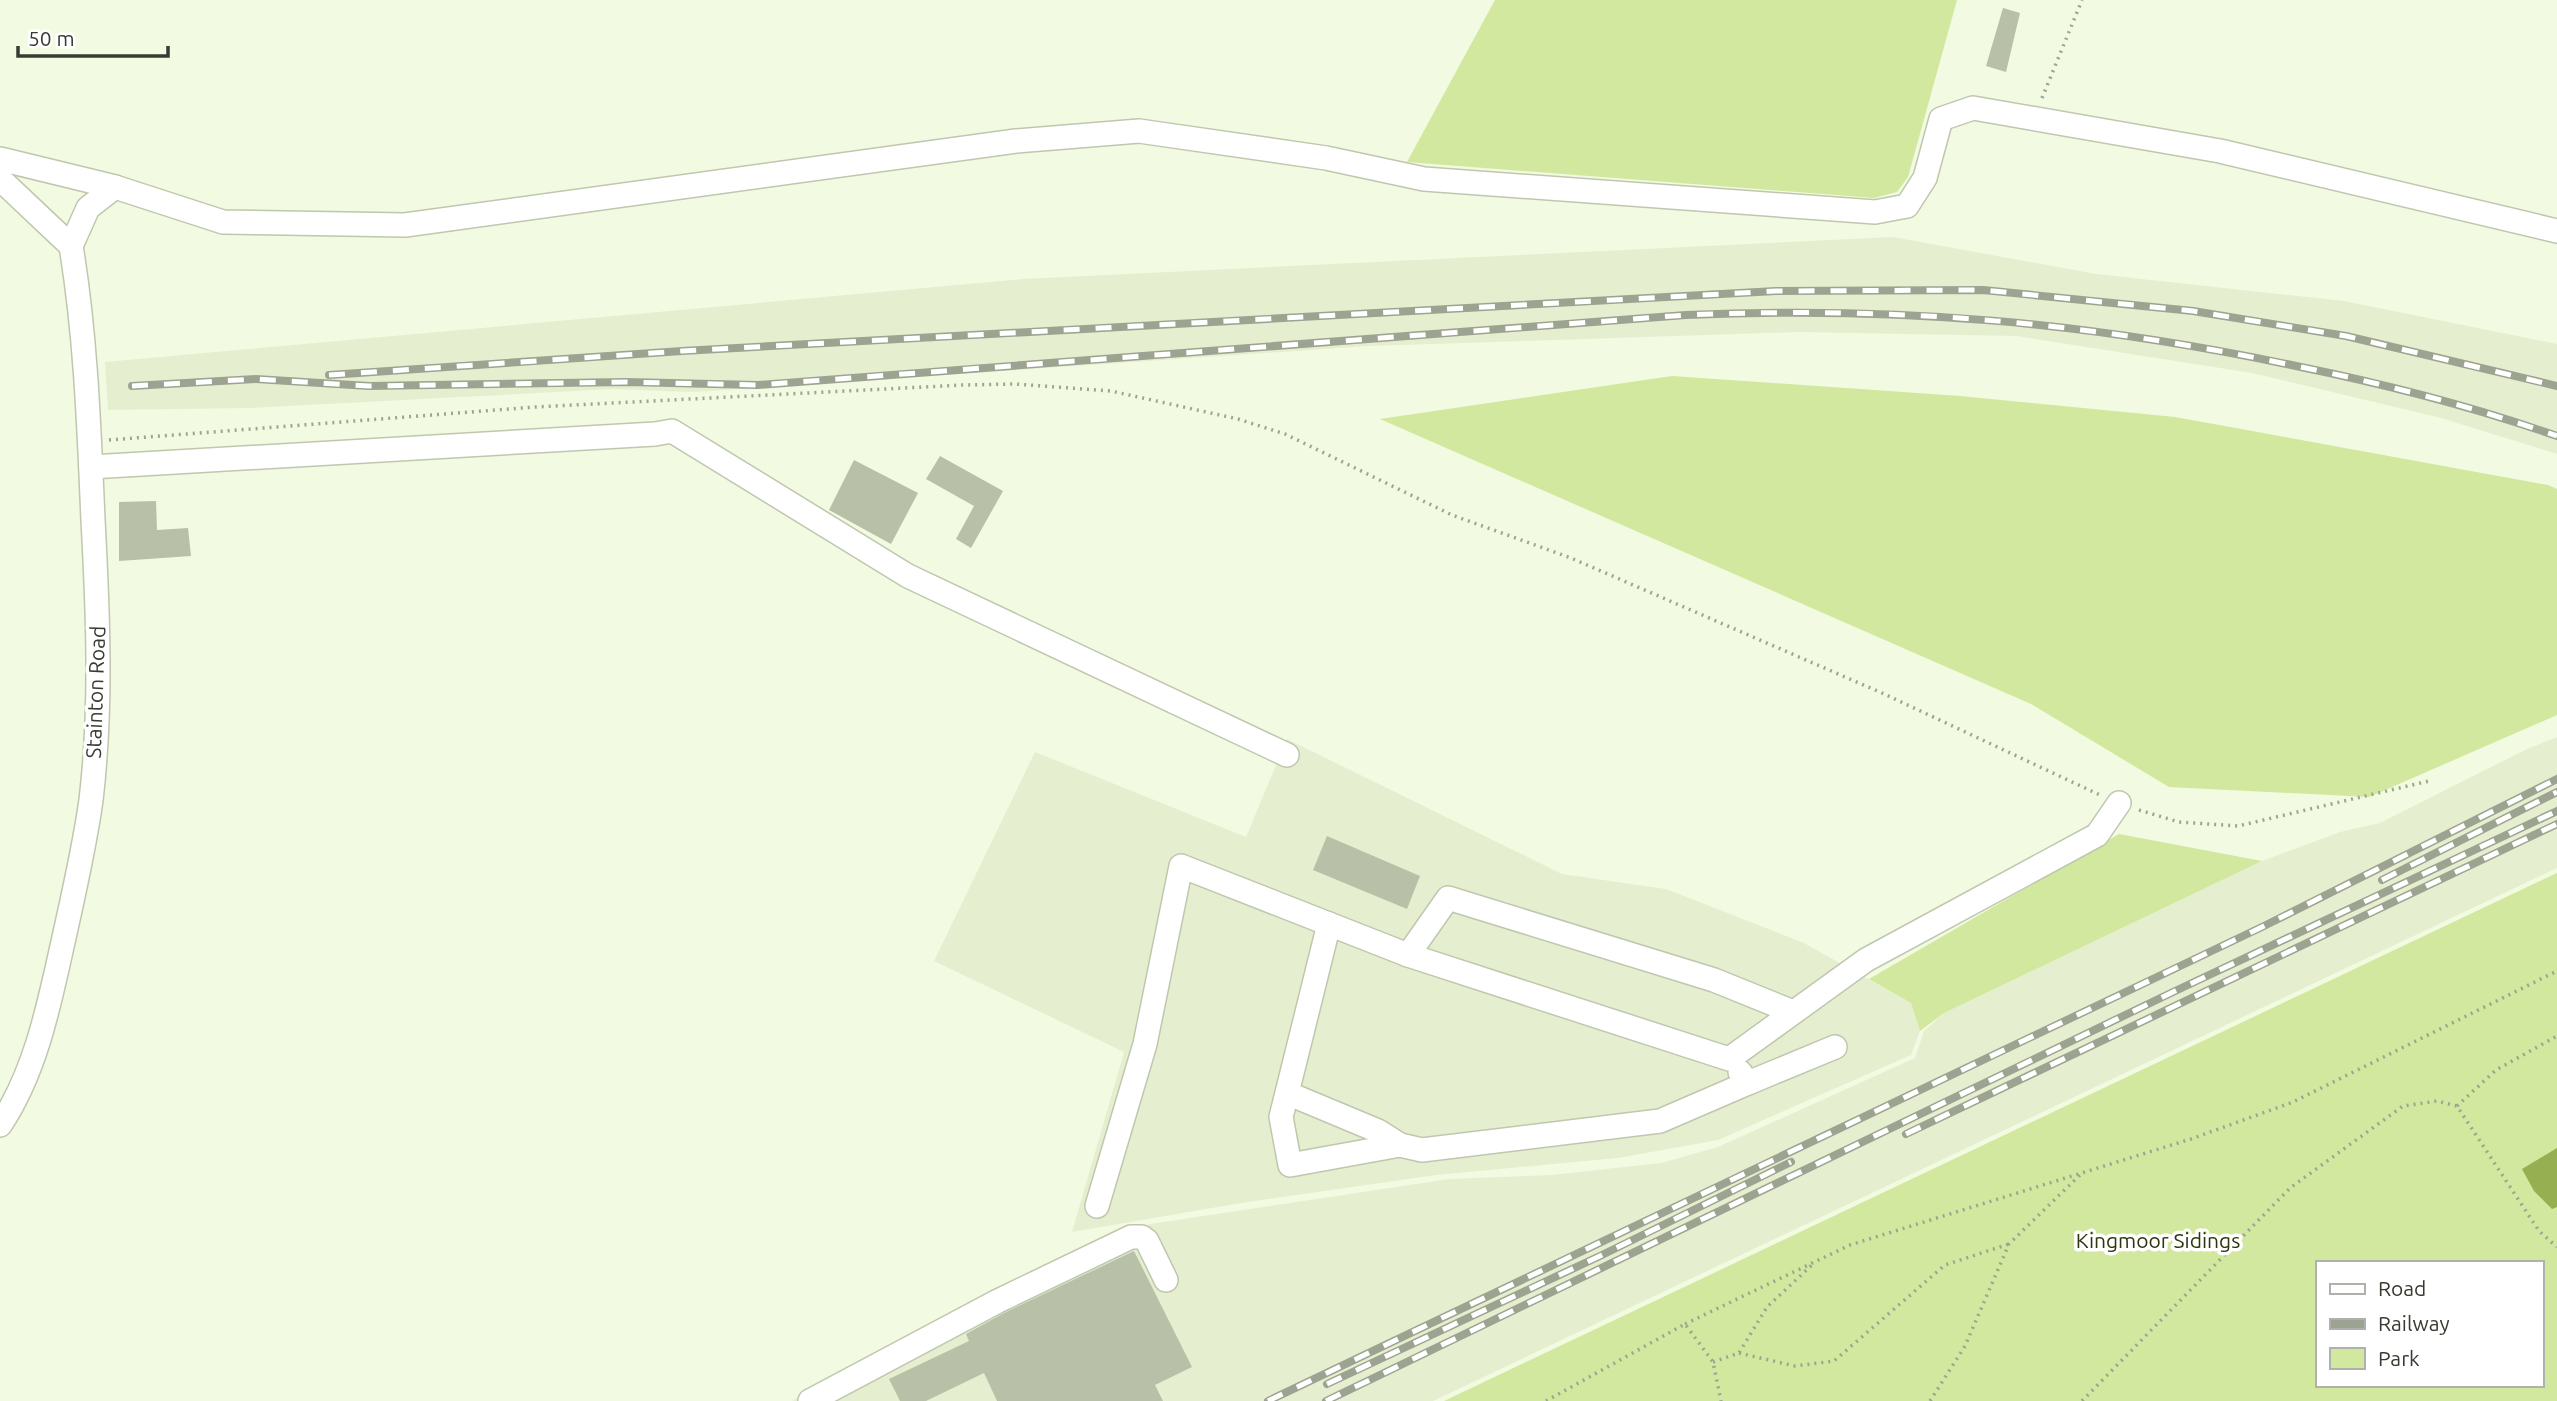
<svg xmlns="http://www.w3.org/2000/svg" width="2557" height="1401" font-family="Ubuntu,sans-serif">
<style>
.built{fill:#e5efcf}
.green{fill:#d1e89e;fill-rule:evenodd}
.water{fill:#96b051}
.building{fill:#b8c0a8}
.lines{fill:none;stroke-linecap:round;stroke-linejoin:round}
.minor-casing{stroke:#bfc7af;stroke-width:26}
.path{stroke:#9da491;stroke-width:3.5;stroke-dasharray:2 5;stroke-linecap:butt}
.minor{stroke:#fff;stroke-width:23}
.rail-casing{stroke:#9da391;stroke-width:8}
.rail{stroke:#fff;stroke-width:5;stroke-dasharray:16;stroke-linecap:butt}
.labels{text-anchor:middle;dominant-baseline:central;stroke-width:7;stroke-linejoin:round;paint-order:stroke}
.street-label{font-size:21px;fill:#373b31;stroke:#fff}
.park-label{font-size:21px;fill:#2c370e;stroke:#fff}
</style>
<rect width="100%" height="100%" fill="#f2fae1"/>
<!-- built -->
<g class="built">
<path d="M 1893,237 L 2096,274 L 2344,301 L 2557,344 L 2557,454 L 2441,418 L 2252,373 L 2016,336 L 1799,332 L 1369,346 L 693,392 L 613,389 L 251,408 L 108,410 L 105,362 L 1023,279 Z"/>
<path d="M 2557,737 L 2557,868 L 1433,1401 L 792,1401 L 945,1321 L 1150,1224 L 1449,1179 L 1551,1175 L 1661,1163 L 1718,1147 L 1915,1058 L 1924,1031 L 1944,1013 L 2262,861 L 2340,832 L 2380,823 L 2527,749 Z"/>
<path d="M 1287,739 L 1562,874 L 1666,889 L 1804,943 L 1911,1003 L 1920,1031 L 1911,1055 L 1718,1140 L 1618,1158 L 1436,1175 L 1241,1203 L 1072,1232 L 1124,1052 L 934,961 L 1035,752 L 1246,837 Z"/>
</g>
<!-- green -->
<g class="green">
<path d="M 1495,0 L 1957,0 L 1908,177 L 1897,192 L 1874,198 L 1407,162 Z"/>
<path d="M 1672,376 L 1960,396 L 2175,417 L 2548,485 L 2557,489 L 2557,715 L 2369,797 L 2169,787 L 2031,704 L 1380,419 Z"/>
<path d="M 2119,834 L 2262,861 L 1944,1013 L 1920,1031 L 1911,1003 L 1869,979 Z"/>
<path d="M 2557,873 L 2557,1401 L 1444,1401 ZM 2317,1263 L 2541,1263 L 2541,1385 L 2317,1385 Z"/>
</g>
<!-- water -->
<path class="water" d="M 2557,1148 L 2557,1207 L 2552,1209 L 2534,1191 L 2522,1169 Z"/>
<!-- building -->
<g class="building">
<path d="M 2003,8 L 2020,13 L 2006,72 L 1986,66 Z"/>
<path d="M 940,456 L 1003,491 L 971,548 L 956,539 L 974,506 L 926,479 Z"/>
<path d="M 854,460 L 918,493 L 891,544 L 829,510 Z"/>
<path d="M 156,501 L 157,530 L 188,528 L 191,556 L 119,561 L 119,502 Z"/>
<path d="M 1327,836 L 1420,876 L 1407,909 L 1313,870 Z"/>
<path d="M 1134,1251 L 1192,1367 L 1155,1385 L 1163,1401 L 997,1401 L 984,1373 L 926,1401 L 900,1401 L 889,1379 L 969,1341 L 966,1334 L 1004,1313 Z"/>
</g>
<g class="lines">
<defs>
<g id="minor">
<path d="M 0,159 L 115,187"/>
<path d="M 0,179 L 71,246"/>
<path d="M 71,246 L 88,208 L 115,187 L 223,222 L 405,225 L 1016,141 L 1139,131 L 1326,158 L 1424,179 L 1875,212 L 1907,206 L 1925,178 L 1941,119 L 1973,108 L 2220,151 L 2557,231"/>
<path d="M 91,467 L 655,434 L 672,431 L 908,576 L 1287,755"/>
<path d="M 1793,1012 L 1714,980 L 1448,898 L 1408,955 L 1729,1059 L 1866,960 L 2097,835 L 2119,803"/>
<path d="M 1740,1072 L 1748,1083 L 1835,1047"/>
<path d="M 1287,1093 L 1378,1131 L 1400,1145 L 1290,1165 L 1281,1117 L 1287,1093 L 1329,924"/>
<path d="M 0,1125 C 34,1075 48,1010 61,951 C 72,901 84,851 91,800 C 102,708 98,613 93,520 C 89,428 86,337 71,246"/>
<path d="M 1400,1145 L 1422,1150 L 1660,1121 L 1748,1083"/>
<path d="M 1097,1206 L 1145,1044 L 1181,866 L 1408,955"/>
<path d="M 810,1401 L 998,1301 L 1131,1237 L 1142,1237 L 1147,1241 L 1166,1280"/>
</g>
</defs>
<!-- minor casing -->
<use href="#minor" class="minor-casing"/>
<!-- path -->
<g class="path">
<path d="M 2042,98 L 2082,0"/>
<path d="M 109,440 L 535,407 L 963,385 L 1015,384 L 1111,391 L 1238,419 L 1285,434 L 1452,515 L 1571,558 L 1882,693 L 2100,795"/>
<path d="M 2139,810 L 2179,822 L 2238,826 L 2429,781"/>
<path d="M 2457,1106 L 2496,1070 L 2557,1036"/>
<path d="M 1685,1324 L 1850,1245 L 2191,1139 L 2293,1102 L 2557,971"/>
<path d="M 1739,1353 L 1795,1366 L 1834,1361 L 1945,1265 L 2009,1244"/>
<path d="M 1713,1362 L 1739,1353 L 1767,1307 L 1813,1264"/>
<path d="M 1546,1401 L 1685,1324 L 1713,1362 L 1721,1401"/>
<path d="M 1930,1401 L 1965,1346 L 2009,1244 L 2080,1175"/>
<path d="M 2082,1401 L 2290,1188 L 2403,1106 L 2437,1101 L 2457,1106 L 2539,1231 L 2557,1247"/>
</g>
<!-- minor -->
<use href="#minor" class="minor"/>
<defs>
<g id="rail">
<path d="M 329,375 L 682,351 L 1776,291 L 1983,290 L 2193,311 L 2346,336 L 2557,386"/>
<path d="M 132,386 L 256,379 L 369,386 L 626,382 L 758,385 L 1686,315 C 1900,306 2087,322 2296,366 C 2385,384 2471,406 2557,436"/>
<path d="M 2382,880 L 2557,792"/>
<path d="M 1906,1134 L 2557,824"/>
<path d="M 1327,1384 L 1602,1255 L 1791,1162"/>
<path d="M 1268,1401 L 2264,926 L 2557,779"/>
<path d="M 1326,1401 L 2173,992 L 2557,811"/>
</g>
</defs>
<!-- rail casing -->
<use href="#rail" class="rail-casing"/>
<!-- rail -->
<use href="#rail" class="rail"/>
</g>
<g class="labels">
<!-- street labels -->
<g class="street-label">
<text transform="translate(95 692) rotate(-88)">Stainton Road</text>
</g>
<!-- park labels -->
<g class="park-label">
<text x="2158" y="1240">Kingmoor Sidings</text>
</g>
</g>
<!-- legend -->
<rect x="2316" y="1261" width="228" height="126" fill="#ffffff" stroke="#afb1ad" stroke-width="2"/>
<rect x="2330" y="1284" width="35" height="10" fill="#ffffff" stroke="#afb1ad" stroke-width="2"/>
<text x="2378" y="1296" font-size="21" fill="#373b31">Road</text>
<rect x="2330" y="1319" width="35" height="10" fill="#9da391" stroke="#afb1ad" stroke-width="2"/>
<text x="2378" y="1331" font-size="21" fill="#373b31">Railway</text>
<rect x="2330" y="1348" width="35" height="21" fill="#d1e89e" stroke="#afb1ad" stroke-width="2"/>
<text x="2378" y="1366" font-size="21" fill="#373b31">Park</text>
<!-- scale -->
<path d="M18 46v10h150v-10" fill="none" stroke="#373b31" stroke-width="3.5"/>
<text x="28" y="46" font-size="21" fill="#373b31" stroke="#ffffff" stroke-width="5" paint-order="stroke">50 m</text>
</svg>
